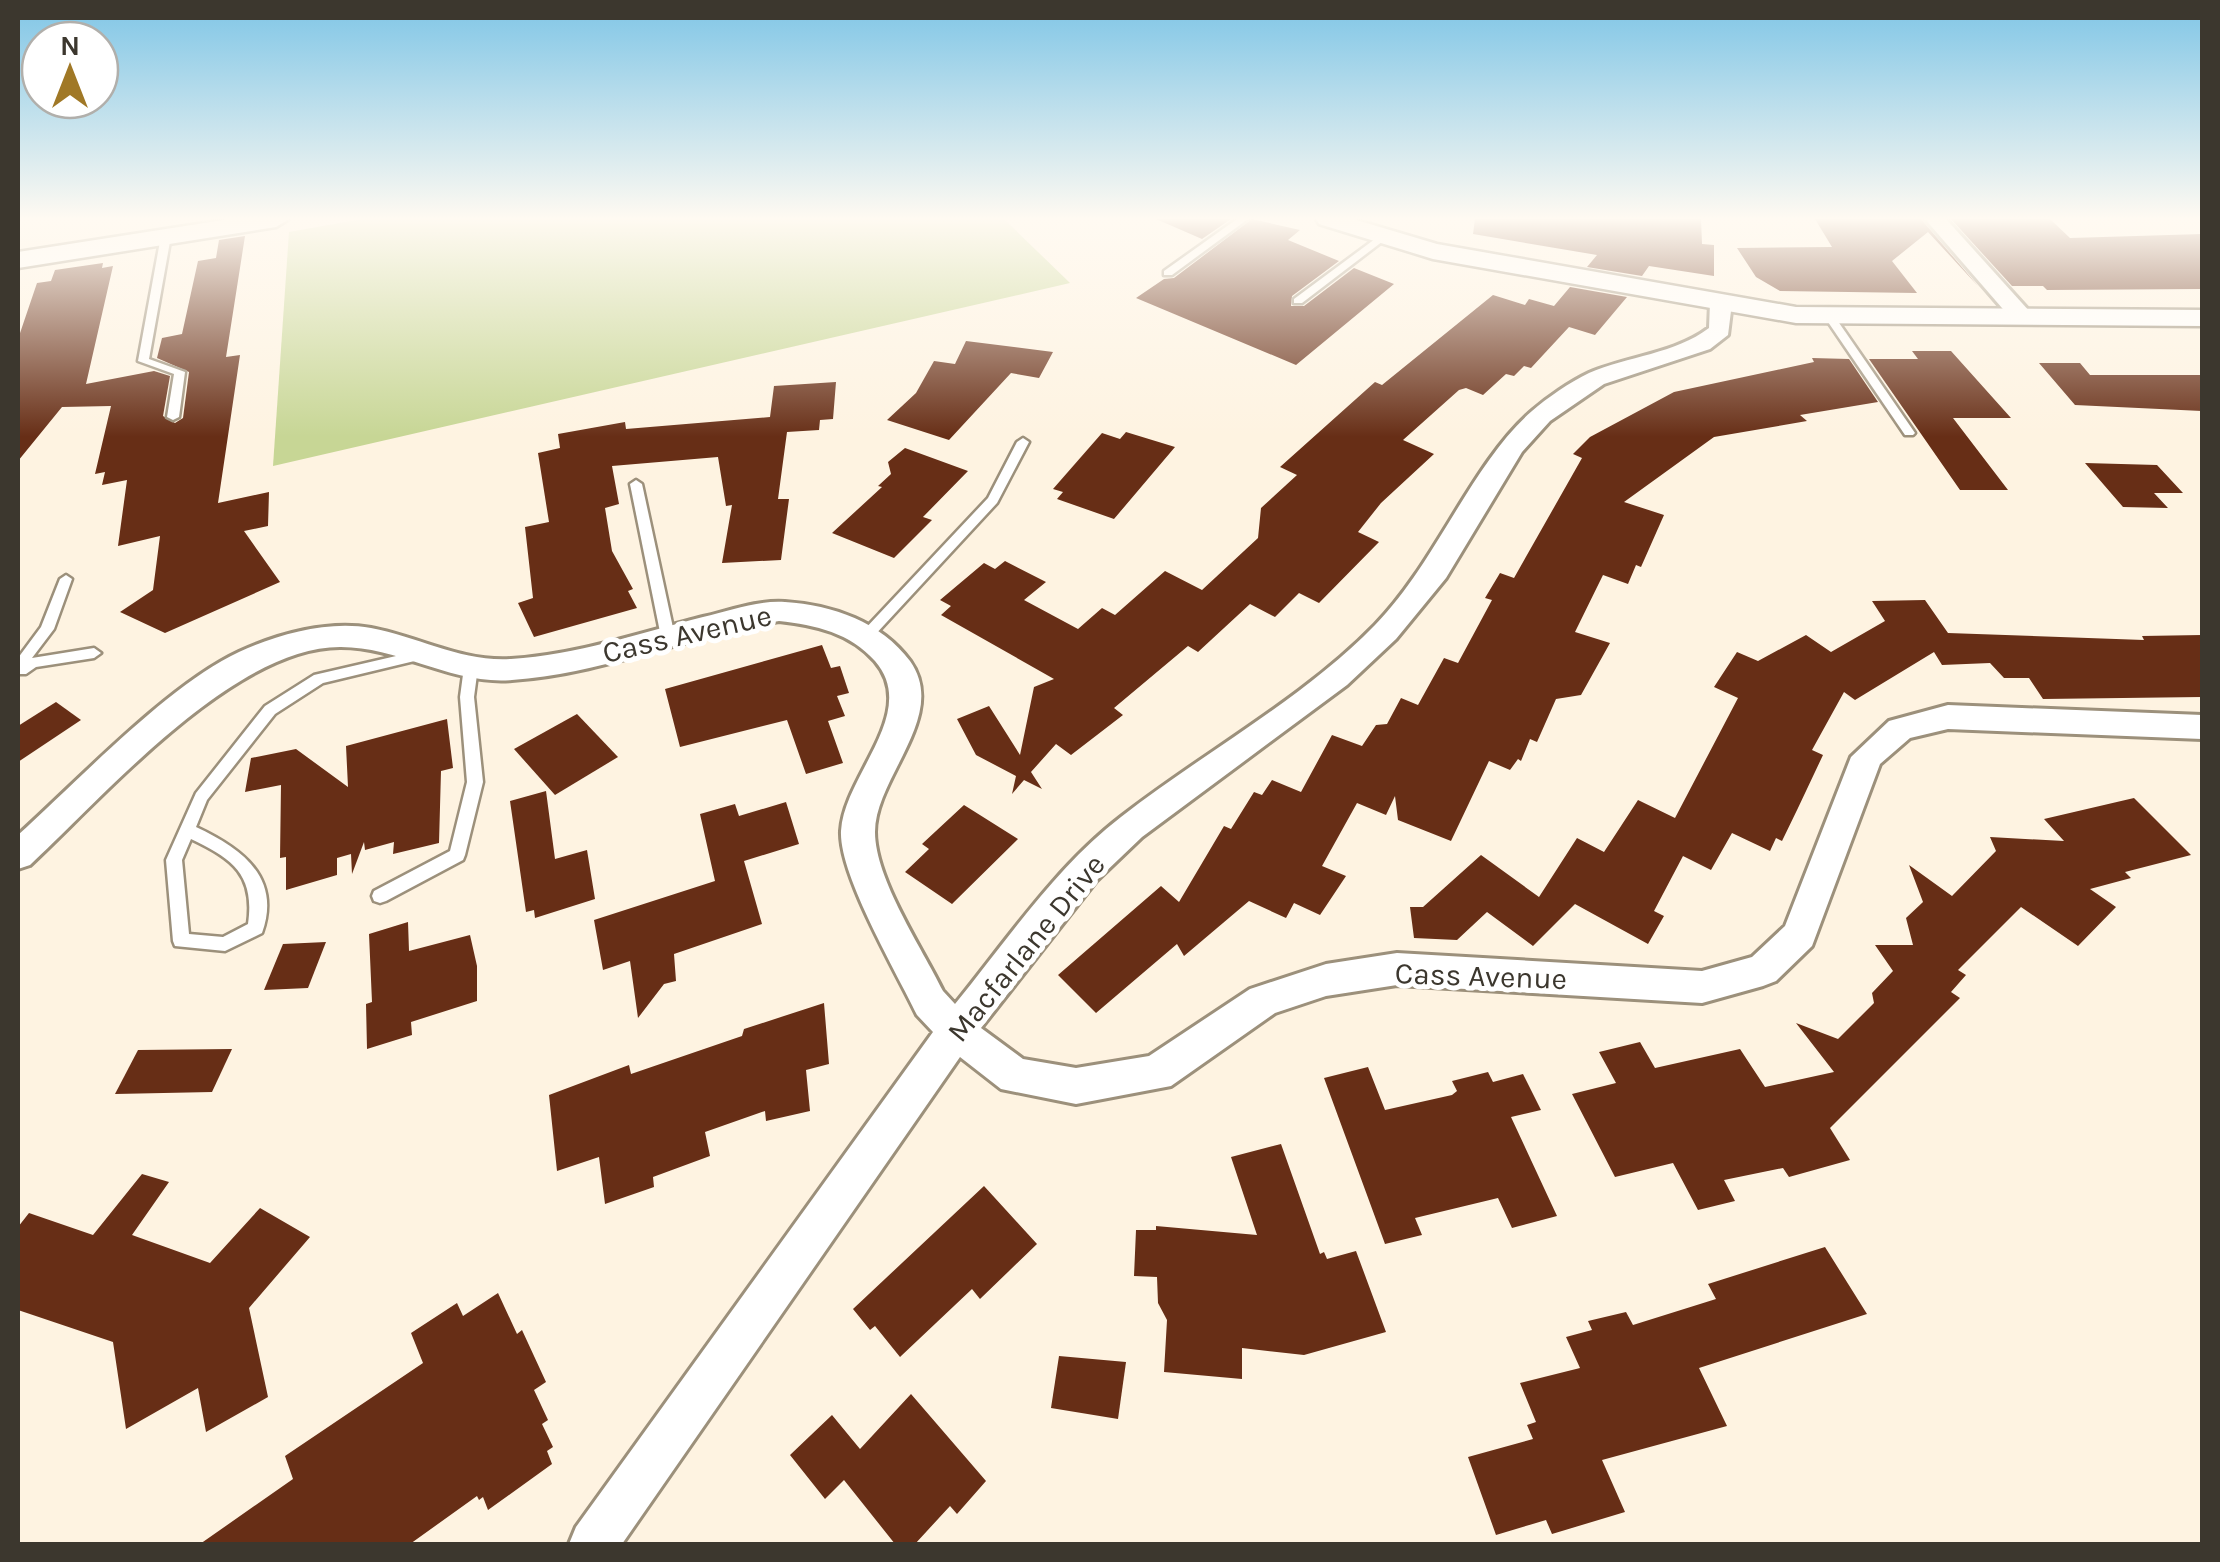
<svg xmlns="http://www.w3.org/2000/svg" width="2220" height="1562" font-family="Karla,sans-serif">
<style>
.green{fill:#c7d695}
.building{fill:#672e16}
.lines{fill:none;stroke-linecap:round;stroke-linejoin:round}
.service-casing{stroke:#9c907b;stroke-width:5}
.minor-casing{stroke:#9c907b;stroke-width:6}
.tertiary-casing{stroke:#9c907b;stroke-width:5}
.service{fill:#fff;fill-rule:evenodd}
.minor{fill:#fff;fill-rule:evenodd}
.tertiary{fill:#fff;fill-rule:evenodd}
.labels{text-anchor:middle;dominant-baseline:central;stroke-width:10;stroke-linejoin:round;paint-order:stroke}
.street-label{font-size:30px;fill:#3c372e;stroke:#fff}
</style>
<rect width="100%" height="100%" fill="#fef3e1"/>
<!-- green -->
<path class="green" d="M 362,219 L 1004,219 L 1070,283 L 273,466 L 289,232 Z"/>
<!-- building -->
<g class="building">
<path d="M 1156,219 L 1231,219 L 1202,239 Z"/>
<path d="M 1252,219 L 1300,230 L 1288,240 L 1339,261 L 1292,296 L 1291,306 L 1304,306 L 1354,268 L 1394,284 L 1296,365 L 1136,298 L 1164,279 L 1174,278 Z"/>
<path d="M 1475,219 L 1701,219 L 1702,244 L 1714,245 L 1714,276 L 1649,266 L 1642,276 L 1587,267 L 1597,255 L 1473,234 Z"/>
<path d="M 1815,219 L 1921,219 L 1978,286 L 1928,232 L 1892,261 L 1917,293 L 1780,291 L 1756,277 L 1737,248 L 1832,247 Z"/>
<path d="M 1951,219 L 2050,219 L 2070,238 L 2202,234 L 2202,289 L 2047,290 L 2043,286 L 2012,286 Z"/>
<path d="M 245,236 L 226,357 L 240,355 L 218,503 L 269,492 L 268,526 L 244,531 L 280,582 L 165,633 L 120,612 L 153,590 L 160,536 L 118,546 L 127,480 L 102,485 L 105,472 L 95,474 L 111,406 L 62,407 L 18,461 L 18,339 L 37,283 L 51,281 L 55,270 L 103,263 L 102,268 L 113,266 L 86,384 L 154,371 L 170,376 L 163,416 L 175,423 L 183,418 L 189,372 L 157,358 L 162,338 L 182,334 L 198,261 L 216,258 L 219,240 Z"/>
<path d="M 1570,287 L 1627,297 L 1595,335 L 1569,327 L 1531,368 L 1524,366 L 1514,376 L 1506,374 L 1483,395 L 1466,388 L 1459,390 L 1403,440 L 1434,454 L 1381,503 L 1358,532 L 1379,542 L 1319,603 L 1299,593 L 1275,617 L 1250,604 L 1198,652 L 1188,646 L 1114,708 L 1123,715 L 1071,755 L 1056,744 L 1031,772 L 1042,789 L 1024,780 L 1012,794 L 1016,776 L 976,755 L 957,719 L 989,706 L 1020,755 L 1034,687 L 1054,679 L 941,615 L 951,606 L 940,600 L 984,563 L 995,569 L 1005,561 L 1046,582 L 1024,600 L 1078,629 L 1102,608 L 1115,615 L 1165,571 L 1202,590 L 1258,538 L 1261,508 L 1297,475 L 1280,467 L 1375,382 L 1382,385 L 1493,295 L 1525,305 L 1529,299 L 1554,306 Z"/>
<path d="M 966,341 L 1053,352 L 1039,378 L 1011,373 L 949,440 L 887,420 L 916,393 L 934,361 L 955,364 Z"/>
<path d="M 1912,351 L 1951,351 L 2011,418 L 1953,418 L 2008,490 L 1960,490 L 1869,359 L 1918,359 Z"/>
<path d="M 1812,358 L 1849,359 L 1878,402 L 1800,415 L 1807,421 L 1714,437 L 1624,502 L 1664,515 L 1641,567 L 1636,565 L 1628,584 L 1603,575 L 1575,632 L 1610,643 L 1581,695 L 1556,699 L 1537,742 L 1530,739 L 1521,761 L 1518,759 L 1510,770 L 1489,761 L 1451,841 L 1398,820 L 1395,796 L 1386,815 L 1357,803 L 1322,866 L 1346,876 L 1320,915 L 1294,903 L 1286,918 L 1249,901 L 1184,956 L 1177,944 L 1096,1013 L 1058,975 L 1161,886 L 1179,902 L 1224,826 L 1231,829 L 1254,792 L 1262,795 L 1272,780 L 1301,792 L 1332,735 L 1362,746 L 1376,725 L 1387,724 L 1401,698 L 1418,705 L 1444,658 L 1458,663 L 1492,600 L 1485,598 L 1500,573 L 1514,578 L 1582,458 L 1573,454 L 1590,437 L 1674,392 L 1814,362 Z"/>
<path d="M 2039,363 L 2080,363 L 2090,375 L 2202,375 L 2202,411 L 2075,405 Z"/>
<path d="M 836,382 L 833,419 L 820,420 L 819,430 L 787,432 L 778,499 L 789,499 L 781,560 L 722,563 L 732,505 L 726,506 L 718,457 L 612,466 L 619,504 L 605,508 L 612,551 L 633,589 L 628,591 L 637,608 L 534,637 L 518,603 L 533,598 L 525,527 L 549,522 L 538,453 L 560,448 L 558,434 L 625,422 L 626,429 L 770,417 L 774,386 Z"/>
<path d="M 1126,432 L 1175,447 L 1114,519 L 1057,499 L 1063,492 L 1053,489 L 1102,433 L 1120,439 Z"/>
<path d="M 905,448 L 968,471 L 923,517 L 932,520 L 894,558 L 832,533 L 882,487 L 878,486 L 891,474 L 888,462 Z"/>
<path d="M 2085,463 L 2157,465 L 2183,493 L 2154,493 L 2168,508 L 2123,507 Z"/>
<path d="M 1925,600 L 1948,633 L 2144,640 L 2142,636 L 2202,635 L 2202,697 L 2043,699 L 2029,678 L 2004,678 L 1990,663 L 1942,665 L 1934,652 L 1855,700 L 1844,692 L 1812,750 L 1823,755 L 1798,808 L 1782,841 L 1776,838 L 1770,851 L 1732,833 L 1711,870 L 1683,856 L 1654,911 L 1664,916 L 1648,944 L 1575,904 L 1533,946 L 1487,912 L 1457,940 L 1414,938 L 1410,907 L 1423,907 L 1481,855 L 1539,897 L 1577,838 L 1604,852 L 1638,800 L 1675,818 L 1738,698 L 1714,687 L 1737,652 L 1758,661 L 1806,635 L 1831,652 L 1885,621 L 1872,601 Z"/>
<path d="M 822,645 L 831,668 L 840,666 L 849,693 L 837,696 L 845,716 L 828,721 L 843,763 L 806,774 L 787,720 L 680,747 L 665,689 Z"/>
<path d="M 56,702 L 81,720 L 18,762 L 18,726 Z"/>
<path d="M 577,714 L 618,757 L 555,795 L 514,749 Z"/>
<path d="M 447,719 L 453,768 L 441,771 L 439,843 L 393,854 L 394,842 L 365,850 L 364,842 L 352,874 L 351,854 L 337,858 L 337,875 L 286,890 L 286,857 L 280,858 L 281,785 L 245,792 L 251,758 L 296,749 L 348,787 L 346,746 Z"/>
<path d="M 546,791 L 555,859 L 587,850 L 595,899 L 535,918 L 534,910 L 526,912 L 510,801 Z"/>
<path d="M 2134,798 L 2191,855 L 2125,872 L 2131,878 L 2090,889 L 2116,907 L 2078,946 L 2021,907 L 1958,970 L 1966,975 L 1951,992 L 1960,998 L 1830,1128 L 1850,1160 L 1789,1177 L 1783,1168 L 1724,1180 L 1735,1201 L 1698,1210 L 1673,1163 L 1615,1177 L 1572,1094 L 1616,1083 L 1599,1052 L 1640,1042 L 1655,1068 L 1740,1049 L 1765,1087 L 1834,1072 L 1796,1023 L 1838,1039 L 1874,1003 L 1872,993 L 1893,971 L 1875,945 L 1913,945 L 1906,918 L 1923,902 L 1909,865 L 1952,896 L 1996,851 L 1990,837 L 2064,841 L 2044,819 Z"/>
<path d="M 786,802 L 799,844 L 744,861 L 762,924 L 674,954 L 676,981 L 664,984 L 638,1018 L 630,961 L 603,970 L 594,920 L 715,881 L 700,814 L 735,804 L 739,816 Z"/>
<path d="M 964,805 L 1018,839 L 952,904 L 905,872 L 929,849 L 922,844 Z"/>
<path d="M 408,922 L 409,951 L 470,935 L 477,966 L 477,1001 L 411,1022 L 412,1035 L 367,1049 L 366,1004 L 372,1002 L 369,934 Z"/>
<path d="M 326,942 L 308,988 L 264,990 L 283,944 Z"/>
<path d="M 824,1003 L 829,1064 L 806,1070 L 810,1111 L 766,1121 L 765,1111 L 705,1132 L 710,1156 L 653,1177 L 654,1187 L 605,1204 L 599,1157 L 557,1171 L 549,1095 L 629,1065 L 631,1074 L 742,1036 L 744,1029 Z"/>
<path d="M 232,1049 L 212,1092 L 115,1094 L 138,1050 Z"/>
<path d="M 1368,1067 L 1385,1110 L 1452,1095 L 1457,1091 L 1452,1081 L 1488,1072 L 1493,1082 L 1523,1074 L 1541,1110 L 1511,1117 L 1557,1216 L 1512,1228 L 1498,1198 L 1415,1218 L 1422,1235 L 1385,1244 L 1324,1078 Z"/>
<path d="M 1281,1144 L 1320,1254 L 1324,1252 L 1327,1259 L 1356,1251 L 1386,1332 L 1304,1355 L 1242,1348 L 1242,1379 L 1164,1372 L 1167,1320 L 1158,1303 L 1157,1277 L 1134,1276 L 1136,1230 L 1156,1230 L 1156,1226 L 1257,1235 L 1231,1157 Z"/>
<path d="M 142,1174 L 169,1182 L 132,1235 L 210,1263 L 260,1208 L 310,1237 L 249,1308 L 268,1397 L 206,1432 L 198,1388 L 126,1429 L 113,1342 L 18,1310 L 18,1227 L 29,1213 L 93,1235 Z"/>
<path d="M 984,1186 L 1037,1244 L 980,1299 L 972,1289 L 900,1357 L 875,1326 L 870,1330 L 853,1309 Z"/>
<path d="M 1825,1247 L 1867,1314 L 1699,1368 L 1727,1426 L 1602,1460 L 1625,1512 L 1552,1534 L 1546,1520 L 1496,1535 L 1468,1457 L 1533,1439 L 1527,1425 L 1536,1422 L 1520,1383 L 1580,1368 L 1566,1337 L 1592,1330 L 1588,1321 L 1626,1312 L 1633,1325 L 1716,1299 L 1708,1284 Z"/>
<path d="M 498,1293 L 517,1334 L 522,1330 L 546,1382 L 534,1390 L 548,1420 L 542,1424 L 553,1447 L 547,1451 L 552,1464 L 488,1510 L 483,1497 L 479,1500 L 477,1496 L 410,1544 L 200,1544 L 293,1479 L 285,1456 L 423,1363 L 411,1333 L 457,1303 L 463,1316 Z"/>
<path d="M 1059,1356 L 1126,1362 L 1118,1419 L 1051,1408 Z"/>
<path d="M 911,1394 L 986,1481 L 957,1514 L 950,1506 L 915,1544 L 895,1544 L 844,1480 L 825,1499 L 790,1455 L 832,1415 L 860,1449 Z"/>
</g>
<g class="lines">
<defs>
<g id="service">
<path d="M 1237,219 L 1248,219 L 1172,275 L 1164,275 L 1164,271 Z"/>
<path d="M 166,233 L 171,236 L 149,359 L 185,372 L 179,417 L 173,420 L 167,417 L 174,374 L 138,361 L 161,236 Z"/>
<path d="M 1379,236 L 1387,238 L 1302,303 L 1294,303 L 1294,299 Z"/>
<path d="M 1827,317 L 1835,317 L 1915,433 L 1913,435 L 1905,435 L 1826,319 Z"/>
<path d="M 1023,438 L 1029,442 L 997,503 L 873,637 L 863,637 L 861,634 L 863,631 L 988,498 L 1017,442 Z"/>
<path d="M 636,480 L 642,484 L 675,637 L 668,642 L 661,637 L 630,484 Z"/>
<path d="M 66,575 L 72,579 L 54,629 L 32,658 L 94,648 L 101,653 L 94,658 L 36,667 L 26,674 L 18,674 L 18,658 L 41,627 L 60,579 Z"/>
<path d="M 422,650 L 427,652 L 429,655 L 427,658 L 323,683 L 275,714 L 207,800 L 196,827 C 241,848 282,877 262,933 L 225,951 L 175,946 L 173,941 L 166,860 L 196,793 L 265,706 L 314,675 ZM 191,839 C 233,859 255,875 248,924 L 223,937 L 189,934 L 182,860 Z"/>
<path d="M 471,662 L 478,667 L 474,697 L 483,782 L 465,855 L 463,860 L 386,901 L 380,903 L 374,901 L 372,896 L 374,891 L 450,851 L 467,782 L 460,697 L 464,667 Z"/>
</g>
<g id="minor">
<path d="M 1925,219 L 1946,219 L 2031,313 L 2031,323 L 2015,323 Z"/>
<path d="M 1721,296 L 1732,303 L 1728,335 L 1710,349 L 1604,384 L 1550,421 L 1522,452 L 1446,578 L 1396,639 L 1347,685 L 1142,837 L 1097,880 L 981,1028 L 1023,1059 L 1076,1068 L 1149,1056 L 1250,989 L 1326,964 L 1397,953 L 1702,971 L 1752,957 L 1785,926 L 1851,757 L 1889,721 L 1948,705 L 2202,715 L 2202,739 L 1948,729 L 1910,738 L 1880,764 L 1812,946 L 1776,981 L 1763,986 L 1702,1003 L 1397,985 L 1326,996 L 1275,1013 L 1171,1086 L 1076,1104 L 1001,1089 L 960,1057 L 622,1544 L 569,1544 L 576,1527 L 933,1032 L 917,1015 C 896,971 839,875 841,831 C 844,775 920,713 875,661 C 850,633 816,625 779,621 C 689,635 603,674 512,680 C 452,685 400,647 341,647 C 235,646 105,795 30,865 L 18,869 L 18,835 C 78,781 168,685 239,652 C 278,634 329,620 371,628 C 419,637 461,662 511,659 C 576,655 640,633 703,617 C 729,611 758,600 785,602 C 833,605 881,622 910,661 C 949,716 875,777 875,832 C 875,879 922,948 943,991 L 955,1004 C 1007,940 1056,867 1121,817 C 1204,752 1302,700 1375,625 C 1436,563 1472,463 1532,411 C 1547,398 1570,382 1589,373 C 1628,356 1675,354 1709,328 L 1710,303 Z"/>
</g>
<g id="tertiary">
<path d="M 230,219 L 289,219 L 276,227 L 18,268 L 18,252 Z"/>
<path d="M 1316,219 L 1353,219 L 1437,244 L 1796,307 L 2202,310 L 2202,326 L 1796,323 L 1433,259 L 1319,224 Z"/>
</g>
</defs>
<!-- service casing -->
<use href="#service" class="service-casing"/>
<!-- minor casing -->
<use href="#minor" class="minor-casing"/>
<!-- tertiary casing -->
<use href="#tertiary" class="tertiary-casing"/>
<!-- service -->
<use href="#service" class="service"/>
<!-- minor -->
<use href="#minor" class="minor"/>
<!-- tertiary -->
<use href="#tertiary" class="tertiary"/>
</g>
<!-- sky -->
<linearGradient id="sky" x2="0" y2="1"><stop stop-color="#7ec5e6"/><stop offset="0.5" stop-color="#fffaf2"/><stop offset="1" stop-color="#fffaf2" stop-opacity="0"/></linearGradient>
<rect width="2220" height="437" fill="url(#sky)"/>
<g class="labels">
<!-- street labels -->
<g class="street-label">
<text transform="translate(687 634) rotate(-13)">Cass Avenue</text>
<text transform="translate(1026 948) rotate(-51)">Macfarlane Drive</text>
<text transform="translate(1481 976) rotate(2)">Cass Avenue</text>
</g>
</g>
<!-- border -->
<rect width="2220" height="1562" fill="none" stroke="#3c372e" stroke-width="40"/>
<!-- north arrow -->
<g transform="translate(70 70)"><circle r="48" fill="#ffffff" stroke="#b1afab" stroke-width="2.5"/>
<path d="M0-8L18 38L0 25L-18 38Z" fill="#a07826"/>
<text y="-15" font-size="28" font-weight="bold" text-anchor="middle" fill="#3c372e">N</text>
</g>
</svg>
